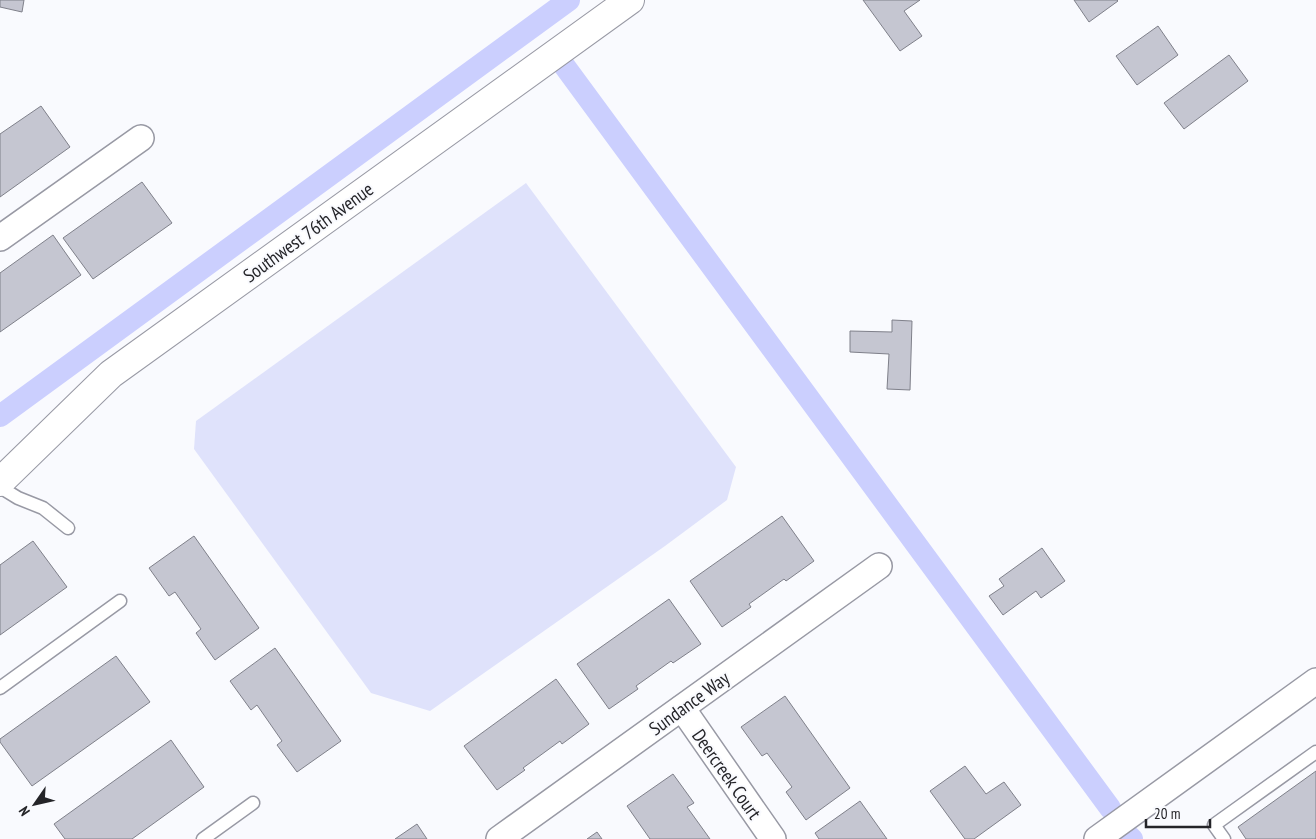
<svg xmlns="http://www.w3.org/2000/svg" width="1316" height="839" font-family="'PT Sans Narrow',sans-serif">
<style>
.green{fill:#dfe2fb}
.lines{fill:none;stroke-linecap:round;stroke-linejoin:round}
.canal{stroke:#cbcffe;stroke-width:22}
.building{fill:#c5c6d1;stroke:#7f808a}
.service-casing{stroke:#9899a4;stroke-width:15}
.minor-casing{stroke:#9899a4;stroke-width:28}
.tertiary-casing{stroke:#9899a4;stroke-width:30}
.service{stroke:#fff;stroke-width:12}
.minor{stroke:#fff;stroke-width:25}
.tertiary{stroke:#fff;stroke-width:28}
.labels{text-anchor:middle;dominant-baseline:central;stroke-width:4;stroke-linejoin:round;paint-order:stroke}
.street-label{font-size:19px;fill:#242428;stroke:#f9fafe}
</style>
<rect width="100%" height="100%" fill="#f9fafe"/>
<!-- green -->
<path class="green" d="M 526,183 L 736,467 L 727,500 L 665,546 L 430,711 L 371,693 L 194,449 L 196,421 Z"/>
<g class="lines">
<!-- canal -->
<g class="canal">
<path d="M 563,64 L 1110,808"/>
<path d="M 0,416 L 569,0"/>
<path d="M 1130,837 L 1132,839"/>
</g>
</g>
<!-- building -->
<g class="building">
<path d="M 0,0 L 24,0 L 22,12 L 0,7 Z"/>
<path d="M 863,0 L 920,0 L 904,11 L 922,36 L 900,51 Z"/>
<path d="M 1074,0 L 1117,0 L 1118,1 L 1089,22 Z"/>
<path d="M 1158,26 L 1178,55 L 1137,85 L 1116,56 Z"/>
<path d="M 1229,55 L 1248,81 L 1184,129 L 1164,103 Z"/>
<path d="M 41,106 L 70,147 L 0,197 L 0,134 Z"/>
<path d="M 142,182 L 172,223 L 93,279 L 63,238 Z"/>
<path d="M 53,235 L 81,275 L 0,332 L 0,273 Z"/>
<path d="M 892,320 L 912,321 L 910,390 L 887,389 L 889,354 L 850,352 L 850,331 L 892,332 Z"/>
<path d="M 782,516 L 814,561 L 786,581 L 784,579 L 749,604 L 751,607 L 722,627 L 690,581 Z"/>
<path d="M 194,536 L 259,628 L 215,660 L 196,633 L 201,629 L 175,592 L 169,596 L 149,568 Z"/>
<path d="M 33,541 L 67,587 L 0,635 L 0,565 Z"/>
<path d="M 1042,548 L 1065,581 L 1041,598 L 1036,591 L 1003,615 L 989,596 L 1004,586 L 999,579 Z"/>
<path d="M 669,599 L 701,644 L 673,663 L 671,661 L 636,686 L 638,689 L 609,709 L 577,664 Z"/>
<path d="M 275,648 L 341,741 L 297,772 L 277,745 L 282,741 L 257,705 L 251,710 L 230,681 Z"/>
<path d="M 116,656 L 150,702 L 32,786 L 0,742 L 0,739 Z"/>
<path d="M 556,679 L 589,724 L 562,744 L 560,741 L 523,768 L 525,770 L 497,790 L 464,746 Z"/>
<path d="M 785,696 L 850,788 L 806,820 L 786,792 L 792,787 L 767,753 L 762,756 L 741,727 Z"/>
<path d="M 171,740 L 204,787 L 132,839 L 65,839 L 54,824 Z"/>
<path d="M 965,766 L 986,794 L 1004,782 L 1021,805 L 974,839 L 965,839 L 930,791 Z"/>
<path d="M 1316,771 L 1316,839 L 1246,839 L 1238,827 Z"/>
<path d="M 673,774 L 694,803 L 687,807 L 710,839 L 650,839 L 627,806 Z"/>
<path d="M 860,801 L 887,839 L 819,839 L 815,833 Z"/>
<path d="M 417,824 L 427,839 L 395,839 Z"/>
<path d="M 597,832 L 602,839 L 587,839 Z"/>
</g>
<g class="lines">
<defs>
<g id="service">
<path d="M 0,487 L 18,498 L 43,508 L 68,528"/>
<path d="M 0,688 L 120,601"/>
<path d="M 203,839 L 253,803"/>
<path d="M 1224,839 L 1214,825 L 1316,752"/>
</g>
<g id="minor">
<path d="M 0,238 L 141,138"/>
<path d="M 682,708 L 773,839"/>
<path d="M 499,839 L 879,566"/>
<path d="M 1097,839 L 1316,681"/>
</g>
<path id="tertiary" d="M 0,482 L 111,374 L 630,0"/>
</defs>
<!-- service casing -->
<use href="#service" class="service-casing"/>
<!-- minor casing -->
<use href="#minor" class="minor-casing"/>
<!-- tertiary casing -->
<use href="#tertiary" class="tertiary-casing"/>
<!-- service -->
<use href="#service" class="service"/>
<!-- minor -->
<use href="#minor" class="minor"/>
<!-- tertiary -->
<use href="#tertiary" class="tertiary"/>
</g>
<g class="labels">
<!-- street labels -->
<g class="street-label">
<text transform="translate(308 232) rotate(-36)">Southwest 76th Avenue</text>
<text transform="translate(689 703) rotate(-36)">Sundance Way</text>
<text transform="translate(727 774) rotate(55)">Deercreek Court</text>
</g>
</g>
<!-- north arrow -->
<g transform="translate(35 804) rotate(236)" stroke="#f9fafe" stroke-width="4" paint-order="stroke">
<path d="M0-4L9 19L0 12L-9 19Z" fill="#242428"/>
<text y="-8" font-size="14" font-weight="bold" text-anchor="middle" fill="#242428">N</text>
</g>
<!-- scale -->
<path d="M1146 819v8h64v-8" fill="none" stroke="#242428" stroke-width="2.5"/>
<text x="1154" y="819" font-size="15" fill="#242428" stroke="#f9fafe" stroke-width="4" paint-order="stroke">20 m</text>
</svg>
